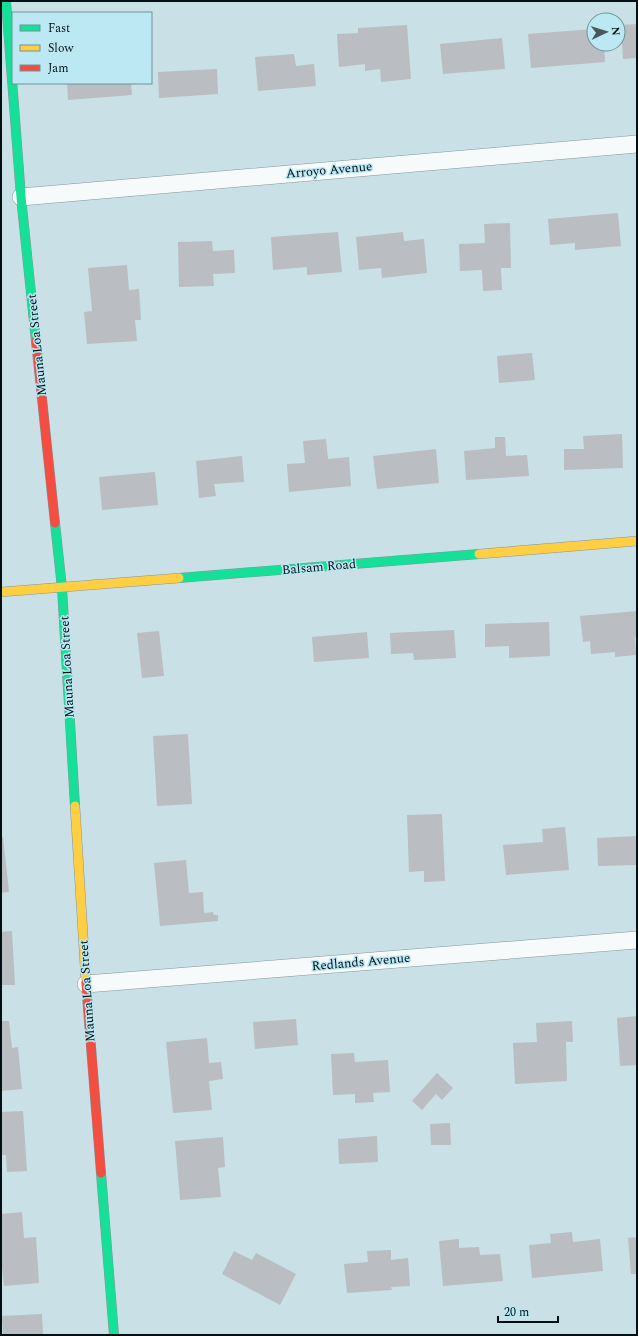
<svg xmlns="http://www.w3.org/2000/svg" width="638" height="1336" font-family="Spectral,serif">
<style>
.building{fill:#babdc2}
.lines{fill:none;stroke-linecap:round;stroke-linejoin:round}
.street-casing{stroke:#83969a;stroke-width:18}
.fast-casing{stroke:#83969a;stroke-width:10}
.slow-casing{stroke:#83969a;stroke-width:10}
.jam-casing{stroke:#83969a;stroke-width:10}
.street{stroke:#f7fafb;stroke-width:17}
.fast{stroke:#16e098;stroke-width:9}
.slow{stroke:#ffcf43;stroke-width:9}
.jam{stroke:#f24e42;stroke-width:9}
.labels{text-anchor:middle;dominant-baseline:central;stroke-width:3;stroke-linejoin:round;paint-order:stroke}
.street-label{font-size:13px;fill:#021014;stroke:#bbe8f3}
</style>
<rect width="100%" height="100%" fill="#c8e0e6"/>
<!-- building -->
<g class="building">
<path d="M 637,24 L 637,58 L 623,59 L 621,25 Z"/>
<path d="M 407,25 L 411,79 L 381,82 L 380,69 L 365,71 L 365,64 L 339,67 L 337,34 L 358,33 L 358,28 Z"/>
<path d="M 594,29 L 594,44 L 604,44 L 605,62 L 531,68 L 528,34 Z"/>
<path d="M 502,38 L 505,69 L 443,74 L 440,44 Z"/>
<path d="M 294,54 L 296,66 L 314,64 L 316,86 L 258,91 L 255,57 Z"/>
<path d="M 217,69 L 218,94 L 159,98 L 158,72 Z"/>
<path d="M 67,83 L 131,83 L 132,95 L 68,100 Z"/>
<path d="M 618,213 L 621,246 L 575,250 L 575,243 L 550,245 L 548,219 Z"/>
<path d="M 510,223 L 511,268 L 501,268 L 502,290 L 483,291 L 482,270 L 460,271 L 459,244 L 485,243 L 484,224 Z"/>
<path d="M 338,232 L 342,272 L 307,275 L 307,267 L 273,270 L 271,237 Z"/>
<path d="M 403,232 L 404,241 L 424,239 L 427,273 L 382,278 L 381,268 L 359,270 L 356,237 Z"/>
<path d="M 212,241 L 213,251 L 234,250 L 235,273 L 213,274 L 214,286 L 179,287 L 178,242 Z"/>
<path d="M 127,265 L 129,290 L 139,289 L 141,320 L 135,320 L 137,341 L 87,344 L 84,312 L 92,311 L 88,268 Z"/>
<path d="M 532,353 L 535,380 L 499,383 L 497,356 Z"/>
<path d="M 622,434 L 623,468 L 564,470 L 564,449 L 584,449 L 583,436 Z"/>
<path d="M 495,437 L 505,437 L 506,456 L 527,455 L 529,476 L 466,480 L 464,451 L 495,448 Z"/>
<path d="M 326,439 L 328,459 L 349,457 L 351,486 L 289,492 L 287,464 L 305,463 L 303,441 Z"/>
<path d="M 436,449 L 439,483 L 377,489 L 373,456 Z"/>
<path d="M 242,456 L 244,482 L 214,484 L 216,496 L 199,498 L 196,461 Z"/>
<path d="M 155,472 L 158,505 L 102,510 L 99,477 Z"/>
<path d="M 637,611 L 637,637 L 635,638 L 636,655 L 615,657 L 615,652 L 591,654 L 590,641 L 583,642 L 580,616 Z"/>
<path d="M 549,622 L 550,656 L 509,658 L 509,646 L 485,647 L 485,624 Z"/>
<path d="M 454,630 L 456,658 L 414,660 L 413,653 L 391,654 L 390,633 Z"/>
<path d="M 159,631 L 164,676 L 142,678 L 137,633 Z"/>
<path d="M 367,632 L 369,658 L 314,662 L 312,637 Z"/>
<path d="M 188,734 L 192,804 L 157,806 L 153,736 Z"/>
<path d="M 442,814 L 445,881 L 424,882 L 424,871 L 409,872 L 407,815 Z"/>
<path d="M 565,827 L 569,870 L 506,875 L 503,845 L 543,842 L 542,829 Z"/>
<path d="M 637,836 L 637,865 L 598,866 L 597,838 Z"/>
<path d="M 1,837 L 3,837 L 9,892 L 1,893 Z"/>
<path d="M 186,860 L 189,893 L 203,892 L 204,913 L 213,912 L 214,915 L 218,915 L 218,921 L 160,926 L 154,863 Z"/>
<path d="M 12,931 L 15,985 L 1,985 L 1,932 Z"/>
<path d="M 637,1016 L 637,1065 L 620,1066 L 617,1018 Z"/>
<path d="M 296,1019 L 298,1045 L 255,1049 L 253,1022 Z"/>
<path d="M 1,1021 L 9,1021 L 12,1048 L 18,1047 L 22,1089 L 1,1091 Z"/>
<path d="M 572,1021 L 573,1042 L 566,1042 L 567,1081 L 515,1084 L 513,1043 L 537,1042 L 536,1023 Z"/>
<path d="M 207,1038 L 209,1063 L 221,1062 L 223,1079 L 209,1081 L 212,1110 L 173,1113 L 166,1042 Z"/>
<path d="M 354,1053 L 355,1062 L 388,1060 L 390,1092 L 373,1093 L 374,1102 L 355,1103 L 355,1094 L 333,1095 L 331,1054 Z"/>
<path d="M 437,1073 L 453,1088 L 442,1100 L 436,1094 L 422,1110 L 412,1101 Z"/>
<path d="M 23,1111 L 27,1171 L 7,1172 L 6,1155 L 1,1155 L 1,1112 Z"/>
<path d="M 450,1123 L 451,1145 L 431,1145 L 430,1124 Z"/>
<path d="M 377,1136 L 378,1162 L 339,1164 L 338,1139 Z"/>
<path d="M 223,1137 L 225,1167 L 218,1168 L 221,1197 L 180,1200 L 175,1141 Z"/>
<path d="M 22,1212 L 24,1238 L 36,1237 L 39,1283 L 4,1286 L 1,1259 L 1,1214 Z"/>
<path d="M 572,1232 L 573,1242 L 600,1239 L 603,1271 L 532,1278 L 529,1245 L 551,1243 L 550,1234 Z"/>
<path d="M 637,1237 L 637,1274 L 631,1274 L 628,1238 Z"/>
<path d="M 459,1239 L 459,1248 L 479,1247 L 480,1255 L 500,1254 L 503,1281 L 443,1286 L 439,1241 Z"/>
<path d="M 391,1250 L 391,1260 L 408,1258 L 410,1286 L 391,1287 L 392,1290 L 347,1293 L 344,1264 L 368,1262 L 367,1251 Z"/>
<path d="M 234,1251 L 252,1260 L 256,1253 L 296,1274 L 280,1305 L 222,1274 Z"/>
<path d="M 42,1314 L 43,1335 L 3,1335 L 2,1316 Z"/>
</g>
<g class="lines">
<defs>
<g id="street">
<path d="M 21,197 L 637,144"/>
<path d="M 86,984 L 637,940"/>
</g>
<g id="fast">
<path d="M 6,1 L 21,197 L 36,341"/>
<path d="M 55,523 L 62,588 L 75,806"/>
<path d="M 179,578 L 479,554"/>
<path d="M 101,1173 L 114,1335"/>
</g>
<g id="slow">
<path d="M 479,554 L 637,541"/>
<path d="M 1,592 L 179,578"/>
<path d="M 75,806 L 86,983"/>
</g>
<g id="jam">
<path d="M 36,341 L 55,523"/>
<path d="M 86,983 L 101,1173"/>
</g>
</defs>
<!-- street casing -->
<use href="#street" class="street-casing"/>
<!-- fast casing -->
<use href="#fast" class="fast-casing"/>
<!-- slow casing -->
<use href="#slow" class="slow-casing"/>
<!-- jam casing -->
<use href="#jam" class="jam-casing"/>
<!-- street -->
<use href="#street" class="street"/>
<!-- fast -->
<use href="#fast" class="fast"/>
<!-- slow -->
<use href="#slow" class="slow"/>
<!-- jam -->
<use href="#jam" class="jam"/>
</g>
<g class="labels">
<!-- street labels -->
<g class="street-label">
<text transform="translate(329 170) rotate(-5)">Arroyo Avenue</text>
<text transform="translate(37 345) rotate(-96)">Mauna Loa Street</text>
<text transform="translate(319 567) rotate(-5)">Balsam Road</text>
<text transform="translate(67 667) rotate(-93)">Mauna Loa Street</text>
<text transform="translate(361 962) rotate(-5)">Redlands Avenue</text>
<text transform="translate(87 991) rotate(-94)">Mauna Loa Street</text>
</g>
</g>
<!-- border -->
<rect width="638" height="1336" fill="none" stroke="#021014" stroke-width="4"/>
<!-- legend -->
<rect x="12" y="12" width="140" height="72" fill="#bbe8f3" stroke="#71929a"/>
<rect x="20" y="25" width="20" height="6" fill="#16e098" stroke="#71929a"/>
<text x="48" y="32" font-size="12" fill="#021014">Fast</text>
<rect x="20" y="45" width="20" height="6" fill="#ffcf43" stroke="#71929a"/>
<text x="48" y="52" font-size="12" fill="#021014">Slow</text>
<rect x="20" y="65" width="20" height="6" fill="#f24e42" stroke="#71929a"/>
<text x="48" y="72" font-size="12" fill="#021014">Jam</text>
<!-- north arrow -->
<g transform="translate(606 32) rotate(86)"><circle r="19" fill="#bbe8f3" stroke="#71929a"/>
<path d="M0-3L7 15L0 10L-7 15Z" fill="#47595e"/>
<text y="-6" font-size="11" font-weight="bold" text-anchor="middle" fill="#021014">N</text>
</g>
<!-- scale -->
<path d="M498 1316v6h60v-6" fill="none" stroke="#021014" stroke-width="2"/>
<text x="504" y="1316" font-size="12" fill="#021014" stroke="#bbe8f3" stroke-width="3" paint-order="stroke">20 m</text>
</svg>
